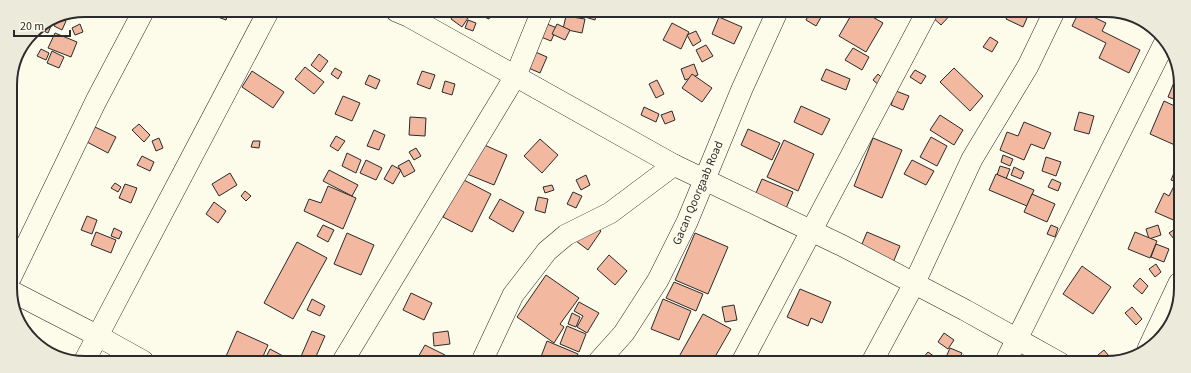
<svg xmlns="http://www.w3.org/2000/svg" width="1191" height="373" font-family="'Source Sans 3',sans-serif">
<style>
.building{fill:#f2b8a0;stroke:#2b2b2b}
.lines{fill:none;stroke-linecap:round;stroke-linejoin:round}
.minor-casing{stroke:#2b2b2b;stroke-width:22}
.minor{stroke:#fdfbea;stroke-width:21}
.labels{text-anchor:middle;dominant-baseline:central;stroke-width:3;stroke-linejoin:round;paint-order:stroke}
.street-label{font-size:12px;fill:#2b2b2b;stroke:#fdfbea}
.rim{fill:none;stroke:#2b2b2b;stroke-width:2}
</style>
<rect width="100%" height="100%" fill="#fdfbea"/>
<!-- building -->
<g class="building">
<path d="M 217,10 L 229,11 L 226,20 L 215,16 Z"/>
<path d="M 456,11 L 468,18 L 462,27 L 451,19 Z"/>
<path d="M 478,11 L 493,11 L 489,19 L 477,14 Z"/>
<path d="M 559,11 L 574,11 L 571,19 L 558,14 Z"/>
<path d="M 587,11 L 597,11 L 595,20 L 585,17 Z"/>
<path d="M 810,12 L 824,12 L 816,26 L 806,20 Z"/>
<path d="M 853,12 L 864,12 L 883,23 L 866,52 L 839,36 Z"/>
<path d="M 932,12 L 953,12 L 941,25 L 930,15 Z"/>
<path d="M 1009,12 L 1015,12 L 1027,18 L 1023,27 L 1006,19 Z"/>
<path d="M 1079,12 L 1085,13 L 1106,23 L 1102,31 L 1140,50 L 1129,73 L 1099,58 L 1106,43 L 1072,26 Z"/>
<path d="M 566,16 L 585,19 L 582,33 L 563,29 Z"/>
<path d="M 58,17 L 66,21 L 62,30 L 54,26 Z"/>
<path d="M 719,17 L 742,27 L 734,44 L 712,34 Z"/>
<path d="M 468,20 L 476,23 L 473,31 L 465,28 Z"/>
<path d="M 542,22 L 557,28 L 551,41 L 536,35 Z"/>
<path d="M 45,23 L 51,26 L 48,33 L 39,29 L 41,26 Z"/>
<path d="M 672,23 L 689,32 L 681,49 L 663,40 Z"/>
<path d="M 80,24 L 83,32 L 75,35 L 72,28 Z"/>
<path d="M 557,24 L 570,30 L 565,40 L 552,34 Z"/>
<path d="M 39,27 L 34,40 L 29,38 L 32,32 Z"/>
<path d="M 696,31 L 701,41 L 693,46 L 687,35 Z"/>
<path d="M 55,33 L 77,42 L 71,57 L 48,48 Z"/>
<path d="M 990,37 L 998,42 L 992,52 L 983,47 Z"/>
<path d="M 706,45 L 713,56 L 702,62 L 696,50 Z"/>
<path d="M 524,47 L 547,57 L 540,73 L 517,63 Z"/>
<path d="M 853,48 L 869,57 L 862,70 L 845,60 Z"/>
<path d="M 41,49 L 49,53 L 46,60 L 37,56 Z"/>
<path d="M 52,51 L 64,57 L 59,68 L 47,63 Z"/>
<path d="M 319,54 L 328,61 L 320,72 L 311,65 Z"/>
<path d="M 694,64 L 698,75 L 685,80 L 681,69 Z"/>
<path d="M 305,67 L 324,82 L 314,94 L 295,79 Z"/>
<path d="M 335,68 L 342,72 L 338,79 L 331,74 Z"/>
<path d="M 954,68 L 983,96 L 970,111 L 940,82 Z"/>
<path d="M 826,69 L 850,79 L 846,90 L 821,80 Z"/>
<path d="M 915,70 L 926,76 L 921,84 L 910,77 Z"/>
<path d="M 1179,70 L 1180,70 L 1179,101 L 1168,97 Z"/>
<path d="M 252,71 L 284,92 L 273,108 L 242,87 Z"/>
<path d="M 422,71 L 435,75 L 430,89 L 417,84 Z"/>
<path d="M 692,74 L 712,88 L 702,102 L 682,88 Z"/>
<path d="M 878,74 L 886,82 L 881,87 L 873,80 Z"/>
<path d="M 369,75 L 380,80 L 376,89 L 365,84 Z"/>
<path d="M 657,80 L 664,94 L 656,98 L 649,84 Z"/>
<path d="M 445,81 L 455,84 L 452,95 L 442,92 Z"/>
<path d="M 896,91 L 909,96 L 903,110 L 891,105 Z"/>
<path d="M 343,96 L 360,103 L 352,121 L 335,114 Z"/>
<path d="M 1164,101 L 1179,108 L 1179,142 L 1177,146 L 1150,134 Z"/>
<path d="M 801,106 L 830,119 L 822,135 L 794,122 Z"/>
<path d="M 644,107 L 659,114 L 656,122 L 641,115 Z"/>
<path d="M 672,111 L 675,120 L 665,124 L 661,115 Z"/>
<path d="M 1079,112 L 1094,116 L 1089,134 L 1074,130 Z"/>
<path d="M 940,115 L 963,130 L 954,145 L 930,130 Z"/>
<path d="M 410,117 L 426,118 L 425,136 L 409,135 Z"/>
<path d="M 1024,122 L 1051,133 L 1044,149 L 1031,144 L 1024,160 L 1000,150 L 1007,132 L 1018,136 Z"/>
<path d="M 139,124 L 150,135 L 144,142 L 132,130 Z"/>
<path d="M 95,127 L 116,137 L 108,153 L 87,142 Z"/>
<path d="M 748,129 L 780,143 L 772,160 L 741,145 Z"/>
<path d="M 374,130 L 385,135 L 379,150 L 367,146 Z"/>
<path d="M 336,136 L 345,141 L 338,151 L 330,146 Z"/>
<path d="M 931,137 L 947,146 L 937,166 L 920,157 Z"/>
<path d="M 159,138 L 163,148 L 156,151 L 152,141 Z"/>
<path d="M 873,138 L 902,150 L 882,198 L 854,186 Z"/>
<path d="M 540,139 L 558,155 L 542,173 L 524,156 Z"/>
<path d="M 784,140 L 814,154 L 798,191 L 767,177 Z"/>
<path d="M 253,141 L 260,141 L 259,148 L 251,147 Z"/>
<path d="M 480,143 L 507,155 L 494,185 L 467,174 Z"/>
<path d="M 416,148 L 421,156 L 414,160 L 409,152 Z"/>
<path d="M 347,153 L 361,160 L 356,173 L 342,166 Z"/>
<path d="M 1003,155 L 1013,159 L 1010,166 L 1001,162 Z"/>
<path d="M 142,156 L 154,162 L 150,171 L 137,165 Z"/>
<path d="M 1046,157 L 1061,162 L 1056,176 L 1042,171 Z"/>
<path d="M 366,160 L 382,168 L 376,180 L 360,173 Z"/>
<path d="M 409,160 L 415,171 L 404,177 L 398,166 Z"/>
<path d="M 912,160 L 934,171 L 926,185 L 904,174 Z"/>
<path d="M 1179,161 L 1179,183 L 1171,180 Z"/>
<path d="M 392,165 L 401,170 L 393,184 L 384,179 Z"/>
<path d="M 1000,166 L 1010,169 L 1006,179 L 997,175 Z"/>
<path d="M 1014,167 L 1024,172 L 1021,179 L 1011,175 Z"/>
<path d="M 329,170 L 358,185 L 352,196 L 323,181 Z"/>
<path d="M 230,173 L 237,185 L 219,196 L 212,184 Z"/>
<path d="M 996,174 L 1034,190 L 1027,206 L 989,190 Z"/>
<path d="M 586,175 L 590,185 L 581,190 L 576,180 Z"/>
<path d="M 462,179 L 491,194 L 472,232 L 443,217 Z"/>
<path d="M 762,179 L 793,192 L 781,220 L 750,207 Z"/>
<path d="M 1052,179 L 1061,183 L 1058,191 L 1048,187 Z"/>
<path d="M 115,183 L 121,187 L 118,192 L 111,188 Z"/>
<path d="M 125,184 L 137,188 L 131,203 L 119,198 Z"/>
<path d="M 552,185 L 554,190 L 545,193 L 543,187 Z"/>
<path d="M 328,186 L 356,198 L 343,229 L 304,211 L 309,199 L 321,203 Z"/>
<path d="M 1174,186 L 1179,189 L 1179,219 L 1178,222 L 1155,212 L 1164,193 L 1169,196 Z"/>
<path d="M 245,191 L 251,196 L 246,201 L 241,196 Z"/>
<path d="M 573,192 L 582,196 L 576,208 L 567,204 Z"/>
<path d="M 1032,194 L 1055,204 L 1047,222 L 1024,212 Z"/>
<path d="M 538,197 L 548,199 L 545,213 L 535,210 Z"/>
<path d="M 500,199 L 524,212 L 513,232 L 489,218 Z"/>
<path d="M 214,202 L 226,211 L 218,223 L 206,214 Z"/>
<path d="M 87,216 L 97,220 L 92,234 L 81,230 Z"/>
<path d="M 586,220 L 601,231 L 588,250 L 572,238 Z"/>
<path d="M 323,225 L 334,230 L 328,242 L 317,236 Z"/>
<path d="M 1051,225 L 1058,228 L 1055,237 L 1047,234 Z"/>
<path d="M 1158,225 L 1161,235 L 1149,239 L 1146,229 Z"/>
<path d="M 114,228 L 122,232 L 119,239 L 111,236 Z"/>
<path d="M 1175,229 L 1179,236 L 1174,239 L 1169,233 Z"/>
<path d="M 96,232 L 116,240 L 111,253 L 91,245 Z"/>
<path d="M 867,232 L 900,246 L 887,277 L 854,263 Z"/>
<path d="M 1135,232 L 1157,241 L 1150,258 L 1128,249 Z"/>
<path d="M 347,233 L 374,245 L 361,275 L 334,264 Z"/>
<path d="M 695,233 L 728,247 L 708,294 L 675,280 Z"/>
<path d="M 297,242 L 327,258 L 293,319 L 264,303 Z"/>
<path d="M 1156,244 L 1169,249 L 1164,262 L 1151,257 Z"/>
<path d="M 609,255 L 627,271 L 615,285 L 597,269 Z"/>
<path d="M 1156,264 L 1161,272 L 1155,277 L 1149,269 Z"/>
<path d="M 1082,266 L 1111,287 L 1093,314 L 1063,294 Z"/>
<path d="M 546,275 L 579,298 L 560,324 L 564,327 L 554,343 L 517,317 Z"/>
<path d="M 1140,278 L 1148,286 L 1142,294 L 1133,286 Z"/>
<path d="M 674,282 L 703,294 L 696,311 L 666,298 Z"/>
<path d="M 800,289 L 831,302 L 822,323 L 811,318 L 808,326 L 787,317 Z"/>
<path d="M 411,293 L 432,303 L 424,320 L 403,310 Z"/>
<path d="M 312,299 L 325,306 L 320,316 L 307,310 Z"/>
<path d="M 663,299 L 691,311 L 679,340 L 651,329 Z"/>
<path d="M 579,302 L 599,313 L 587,333 L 577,327 L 583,316 L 574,311 Z"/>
<path d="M 734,305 L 737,320 L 725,322 L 722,307 Z"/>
<path d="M 1132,307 L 1142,319 L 1136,325 L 1125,313 Z"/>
<path d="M 572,313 L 580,317 L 576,327 L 568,324 Z"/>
<path d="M 703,314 L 731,329 L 712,362 L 676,362 Z"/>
<path d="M 567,326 L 586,334 L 579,352 L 560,344 Z"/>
<path d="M 237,331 L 268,345 L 261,361 L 224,361 Z"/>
<path d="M 312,331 L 325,336 L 314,361 L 299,361 Z"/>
<path d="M 448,331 L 450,344 L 434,346 L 433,333 Z"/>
<path d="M 944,333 L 954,340 L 948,349 L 938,342 Z"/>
<path d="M 547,341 L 578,354 L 575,362 L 539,362 Z"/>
<path d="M 425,345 L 445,355 L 441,361 L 421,361 L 417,359 Z"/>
<path d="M 950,348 L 962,353 L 958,362 L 944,362 Z"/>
<path d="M 270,349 L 283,356 L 280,361 L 264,361 Z"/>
<path d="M 1104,350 L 1113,361 L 1111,363 L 1095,363 L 1092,360 Z"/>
<path d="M 928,352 L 938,359 L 935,362 L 926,362 L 922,359 Z"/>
<path d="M 963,355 L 973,359 L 971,363 L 960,362 Z"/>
<path d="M 766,357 L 778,362 L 763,362 Z"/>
</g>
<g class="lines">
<defs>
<g id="minor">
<path d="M 396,11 L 408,16 L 674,165 L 843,246 L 965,310 L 1060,363"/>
<path d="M 11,277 L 96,101 L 144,10"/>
<path d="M 11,291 L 98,336 L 143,361"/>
<path d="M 1148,349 L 1179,283"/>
<path d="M 85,360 L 269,10"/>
<path d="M 343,361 L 516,75 L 542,11"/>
<path d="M 482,361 L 513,295 L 547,251 L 566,235 L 610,213 L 674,165"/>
<path d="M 598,362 L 624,333 L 658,280 L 687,222 L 742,89 L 777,12"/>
<path d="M 742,362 L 927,12"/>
<path d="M 872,362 L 914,284 L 972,159 L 1028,66 L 1054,12"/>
<path d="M 1005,363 L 1165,42"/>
</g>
</defs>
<!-- minor casing -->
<use href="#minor" class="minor-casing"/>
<!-- minor -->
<use href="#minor" class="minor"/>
</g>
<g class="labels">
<!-- street labels -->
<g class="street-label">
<text transform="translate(698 193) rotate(-67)">Gacan Qoorgaab Road</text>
</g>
</g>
<!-- crop -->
<path d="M0 0H1191V373H0ZM85 17H1106A68 68 0 0 1 1174 85V288A68 68 0 0 1 1106 356H85A68 68 0 0 1 17 288V85A68 68 0 0 1 85 17Z" fill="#eceadb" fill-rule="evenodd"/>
<path class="rim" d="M85 17H1106A68 68 0 0 1 1174 85V288A68 68 0 0 1 1106 356H85A68 68 0 0 1 17 288V85A68 68 0 0 1 85 17Z"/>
<!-- scale -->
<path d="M14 30v6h56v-6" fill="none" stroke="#2b2b2b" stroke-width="2"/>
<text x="20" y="30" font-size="12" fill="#2b2b2b" stroke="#fdfbea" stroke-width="3" paint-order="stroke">20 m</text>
</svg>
